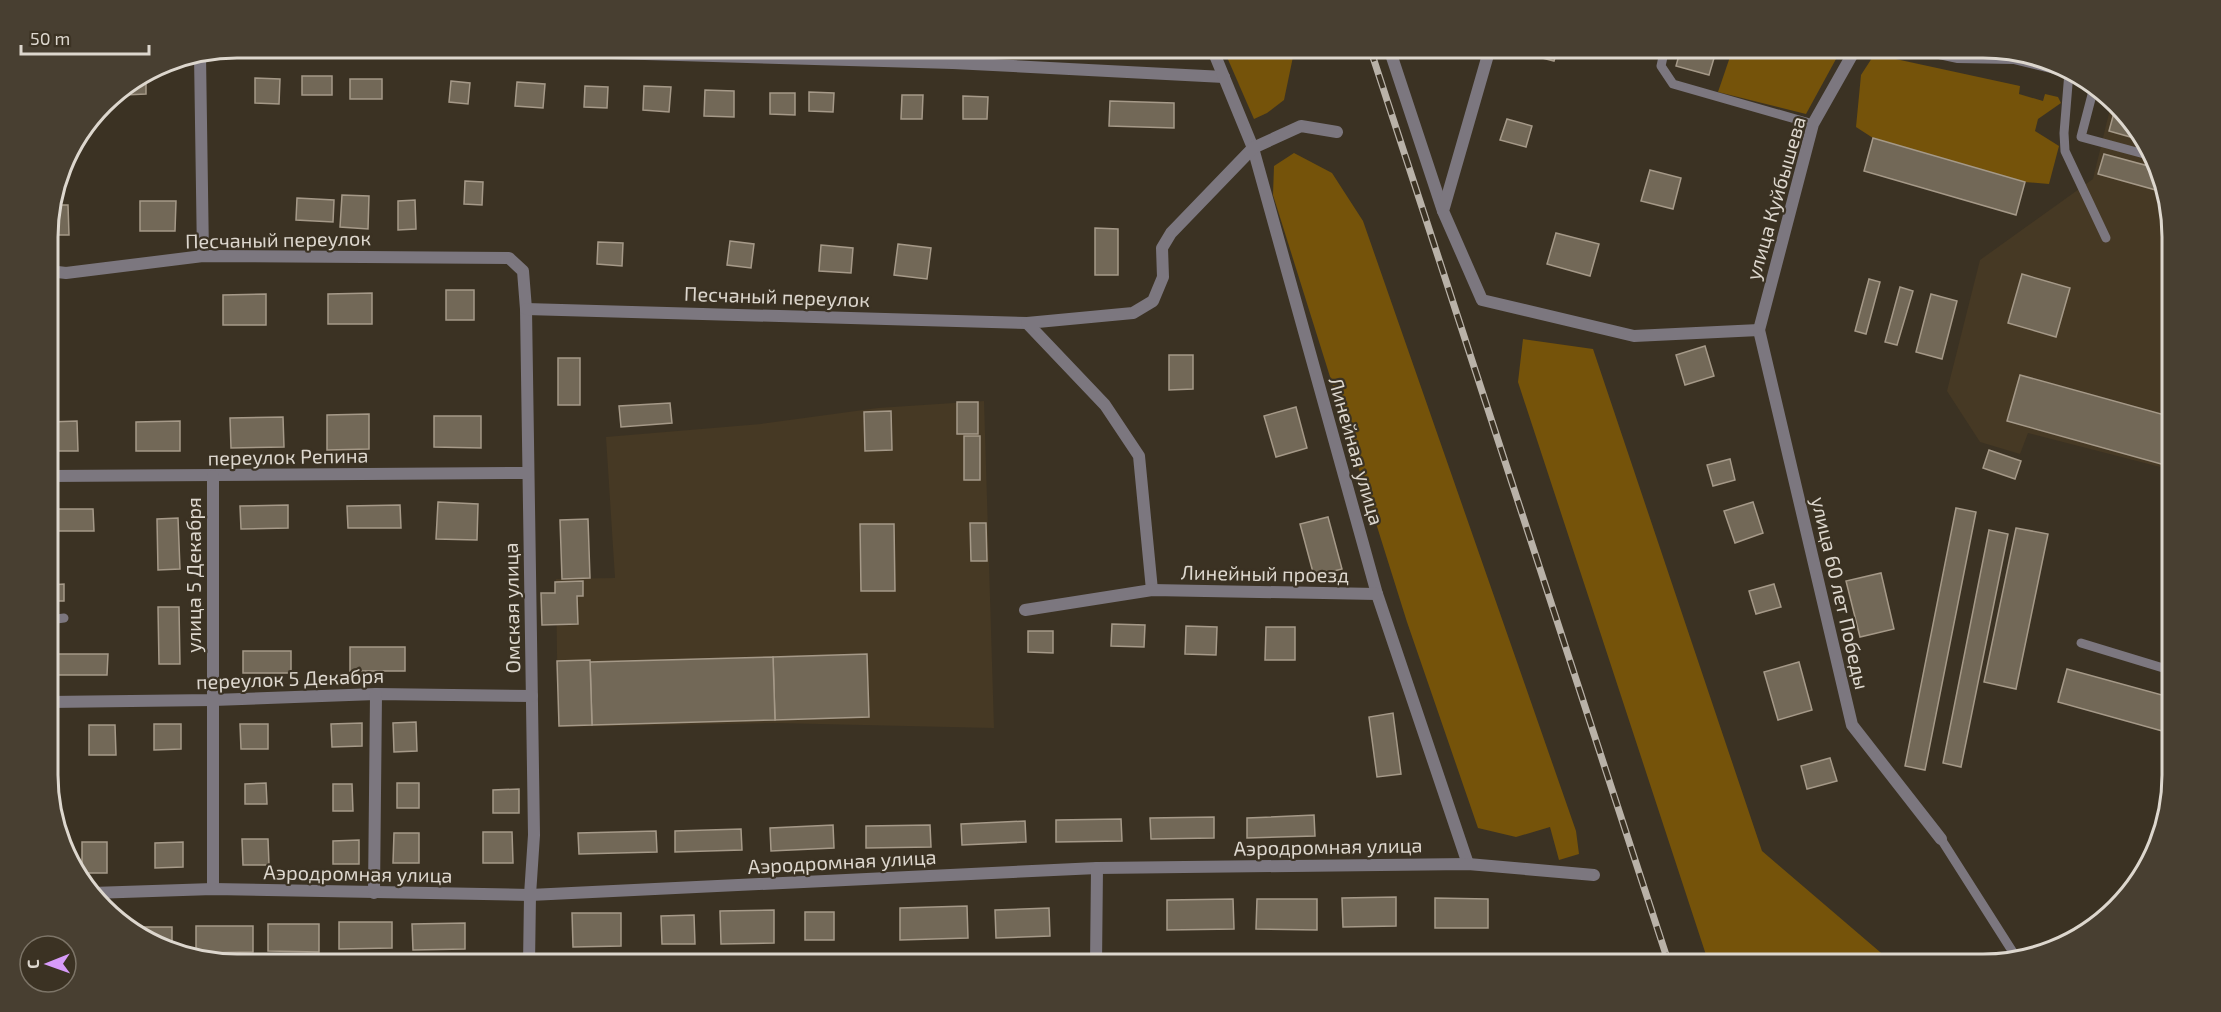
<svg xmlns="http://www.w3.org/2000/svg" width="2221" height="1012" font-family="'Exo 2',sans-serif">
<style>
.built{fill:#463924}
.green{fill:#75530a}
.building{fill:#726857;stroke:#a59988;stroke-width:1.5}
.lines{fill:none;stroke-linecap:round;stroke-linejoin:round}
.lane{stroke:#7c777f;stroke-width:9}
.street{stroke:#7c777f;stroke-width:12}
.rail-casing{stroke:#b9b2a8;stroke-width:7}
.rail{stroke:#3b3223;stroke-width:4.5;stroke-dasharray:14;stroke-linecap:butt}
.labels{text-anchor:middle;dominant-baseline:central;stroke-width:4.5;stroke-linejoin:round;paint-order:stroke}
.street-label{font-size:20px;fill:#ddd7ce;stroke:#3b3223}
.rim{fill:none;stroke:#ddd7ce;stroke-width:3}
</style>
<rect width="100%" height="100%" fill="#3b3223"/>
<!-- built -->
<g class="built">
<path d="M 2111,105 L 2134,122 L 2171,213 L 2172,470 L 2028,433 L 2020,454 L 1980,442 L 1947,391 L 1980,260 L 2093,179 Z"/>
<path d="M 984,401 L 994,728 L 776,723 L 558,727 L 556,579 L 615,578 L 606,437 L 761,424 L 878,408 Z"/>
</g>
<!-- green -->
<g class="green">
<path d="M 1223,48 L 1293,48 L 1294,52 L 1284,100 L 1267,113 L 1254,119 Z"/>
<path d="M 1733,48 L 1842,48 L 1806,114 L 1718,92 Z"/>
<path d="M 1872,58 L 1891,58 L 2020,86 L 2019,94 L 2043,101 L 2045,94 L 2058,97 L 2061,103 L 2038,119 L 2035,131 L 2059,146 L 2049,184 L 2025,182 L 1873,138 L 1856,127 L 1861,75 Z"/>
<path d="M 1294,153 L 1332,173 L 1363,221 L 1576,831 L 1579,854 L 1559,860 L 1550,827 L 1516,837 L 1478,828 L 1407,622 L 1273,195 L 1274,166 Z"/>
<path d="M 1523,339 L 1593,349 L 1762,851 L 1894,964 L 1709,964 L 1518,382 Z"/>
</g>
<!-- building -->
<g class="building">
<path d="M 1524,48 L 1558,48 L 1554,61 L 1523,53 Z"/>
<path d="M 1681,48 L 1717,48 L 1709,75 L 1676,66 Z"/>
<rect x="302" y="76" width="30" height="19"/>
<path d="M 255,78 L 280,79 L 279,104 L 255,103 Z"/>
<rect x="350" y="79" width="32" height="20"/>
<path d="M 451,81 L 470,83 L 468,104 L 449,102 Z"/>
<path d="M 517,82 L 545,84 L 543,108 L 515,106 Z"/>
<path d="M 132,83 L 146,83 L 146,94 L 124,95 L 124,88 Z"/>
<path d="M 585,86 L 608,87 L 607,108 L 584,107 Z"/>
<path d="M 644,86 L 671,87 L 669,112 L 643,110 Z"/>
<path d="M 705,90 L 734,91 L 734,117 L 704,116 Z"/>
<path d="M 809,92 L 834,93 L 833,112 L 809,111 Z"/>
<path d="M 770,93 L 795,93 L 795,115 L 770,114 Z"/>
<path d="M 902,95 L 923,95 L 922,119 L 901,119 Z"/>
<path d="M 963,96 L 988,97 L 987,119 L 963,119 Z"/>
<path d="M 1110,101 L 1174,103 L 1174,128 L 1109,126 Z"/>
<path d="M 2115,109 L 2134,122 L 2141,140 L 2109,131 Z"/>
<path d="M 1507,119 L 1532,126 L 1526,147 L 1500,140 Z"/>
<path d="M 1873,138 L 2025,182 L 2016,215 L 1864,171 Z"/>
<path d="M 2104,154 L 2152,167 L 2163,192 L 2098,174 Z"/>
<path d="M 1650,170 L 1681,178 L 1673,209 L 1641,201 Z"/>
<path d="M 465,181 L 483,182 L 482,205 L 464,204 Z"/>
<path d="M 342,195 L 369,196 L 368,229 L 340,227 Z"/>
<path d="M 297,198 L 334,200 L 333,222 L 296,220 Z"/>
<path d="M 415,200 L 416,229 L 398,230 L 398,201 Z"/>
<path d="M 140,201 L 176,201 L 175,231 L 140,231 Z"/>
<path d="M 54,205 L 68,205 L 69,235 L 48,235 L 48,225 Z"/>
<path d="M 1095,228 L 1118,229 L 1118,275 L 1095,275 Z"/>
<path d="M 1556,233 L 1599,244 L 1590,276 L 1547,264 Z"/>
<path d="M 730,241 L 754,244 L 751,268 L 727,265 Z"/>
<path d="M 598,242 L 623,243 L 622,266 L 597,264 Z"/>
<path d="M 898,244 L 931,248 L 927,279 L 894,275 Z"/>
<path d="M 821,245 L 853,248 L 851,273 L 819,271 Z"/>
<path d="M 2022,274 L 2070,288 L 2056,337 L 2008,323 Z"/>
<path d="M 1869,279 L 1880,282 L 1866,334 L 1855,331 Z"/>
<path d="M 1900,287 L 1913,291 L 1897,345 L 1885,342 Z"/>
<rect x="446" y="290" width="28" height="30"/>
<path d="M 372,293 L 372,324 L 328,324 L 328,294 Z"/>
<path d="M 266,294 L 266,325 L 223,325 L 223,295 Z"/>
<path d="M 1931,294 L 1957,301 L 1942,359 L 1916,352 Z"/>
<path d="M 1705,346 L 1714,376 L 1685,385 L 1676,355 Z"/>
<path d="M 1169,355 L 1193,355 L 1193,389 L 1169,390 Z"/>
<rect x="558" y="358" width="22" height="47"/>
<path d="M 2020,375 L 2172,417 L 2172,467 L 2007,421 Z"/>
<rect x="957" y="402" width="21" height="32"/>
<path d="M 670,403 L 672,423 L 621,427 L 619,406 Z"/>
<path d="M 1296,407 L 1307,448 L 1276,457 L 1264,416 Z"/>
<path d="M 891,411 L 892,450 L 865,451 L 864,412 Z"/>
<path d="M 369,414 L 369,449 L 327,450 L 327,415 Z"/>
<path d="M 434,416 L 481,416 L 481,448 L 434,447 Z"/>
<path d="M 283,417 L 284,447 L 231,448 L 230,418 Z"/>
<path d="M 77,421 L 78,451 L 49,451 L 49,422 Z"/>
<path d="M 180,421 L 180,451 L 136,451 L 136,422 Z"/>
<rect x="964" y="436" width="16" height="44"/>
<path d="M 1989,450 L 2021,461 L 2015,479 L 1983,468 Z"/>
<path d="M 1730,459 L 1735,480 L 1713,486 L 1707,465 Z"/>
<path d="M 438,502 L 478,504 L 477,540 L 436,539 Z"/>
<path d="M 1753,502 L 1763,533 L 1735,543 L 1724,511 Z"/>
<path d="M 288,505 L 288,528 L 241,529 L 240,506 Z"/>
<path d="M 400,505 L 401,528 L 348,528 L 347,506 Z"/>
<path d="M 1956,508 L 1976,512 L 1925,770 L 1905,766 Z"/>
<path d="M 49,509 L 93,509 L 94,531 L 49,531 Z"/>
<path d="M 1328,517 L 1342,569 L 1314,576 L 1300,524 Z"/>
<path d="M 178,518 L 180,569 L 158,570 L 157,519 Z"/>
<path d="M 588,519 L 590,578 L 562,579 L 560,520 Z"/>
<path d="M 970,523 L 986,523 L 987,561 L 971,561 Z"/>
<path d="M 860,524 L 894,524 L 895,591 L 861,591 Z"/>
<path d="M 2016,528 L 2048,534 L 2016,689 L 1984,682 Z"/>
<path d="M 1989,530 L 2008,534 L 1961,767 L 1943,763 Z"/>
<path d="M 1881,573 L 1894,629 L 1860,637 L 1846,581 Z"/>
<path d="M 583,581 L 583,596 L 577,596 L 578,624 L 542,625 L 541,593 L 555,593 L 555,582 Z"/>
<path d="M 64,584 L 64,601 L 49,601 L 49,585 Z"/>
<path d="M 1774,584 L 1781,607 L 1756,614 L 1749,591 Z"/>
<path d="M 158,607 L 179,607 L 180,664 L 159,664 Z"/>
<path d="M 1112,624 L 1145,625 L 1144,647 L 1111,646 Z"/>
<path d="M 1186,626 L 1217,627 L 1216,655 L 1185,654 Z"/>
<path d="M 1266,627 L 1295,627 L 1295,660 L 1265,660 Z"/>
<path d="M 1028,631 L 1053,631 L 1053,653 L 1028,652 Z"/>
<rect x="350" y="647" width="55" height="24"/>
<rect x="243" y="651" width="48" height="22"/>
<path d="M 49,654 L 108,654 L 107,675 L 49,675 Z"/>
<path d="M 867,654 L 869,717 L 775,720 L 773,657 Z"/>
<path d="M 773,657 L 775,720 L 592,725 L 590,662 Z"/>
<path d="M 590,660 L 592,725 L 559,726 L 557,661 Z"/>
<path d="M 1799,662 L 1812,710 L 1778,720 L 1764,672 Z"/>
<path d="M 2067,669 L 2173,698 L 2173,734 L 2058,702 Z"/>
<path d="M 1393,713 L 1401,774 L 1377,777 L 1369,717 Z"/>
<path d="M 416,722 L 417,751 L 394,752 L 393,723 Z"/>
<path d="M 362,723 L 362,746 L 332,747 L 331,724 Z"/>
<path d="M 154,724 L 181,724 L 181,749 L 154,750 Z"/>
<path d="M 240,724 L 268,724 L 268,749 L 241,749 Z"/>
<path d="M 89,725 L 115,725 L 116,755 L 89,755 Z"/>
<path d="M 1830,758 L 1837,781 L 1807,789 L 1801,766 Z"/>
<path d="M 266,783 L 267,804 L 245,804 L 245,784 Z"/>
<rect x="397" y="783" width="22" height="25"/>
<path d="M 333,784 L 352,784 L 353,811 L 333,811 Z"/>
<path d="M 519,789 L 519,813 L 493,813 L 493,790 Z"/>
<path d="M 1314,815 L 1315,836 L 1247,838 L 1247,818 Z"/>
<path d="M 1214,817 L 1214,838 L 1151,839 L 1150,818 Z"/>
<path d="M 1121,819 L 1122,841 L 1056,842 L 1056,820 Z"/>
<path d="M 1025,821 L 1026,842 L 962,845 L 961,824 Z"/>
<path d="M 833,825 L 834,848 L 771,851 L 770,828 Z"/>
<path d="M 930,825 L 931,847 L 866,848 L 866,826 Z"/>
<path d="M 741,829 L 742,850 L 675,852 L 675,831 Z"/>
<path d="M 656,831 L 657,852 L 579,854 L 578,833 Z"/>
<path d="M 483,832 L 512,832 L 513,863 L 483,863 Z"/>
<path d="M 394,833 L 419,833 L 419,863 L 393,863 Z"/>
<path d="M 242,839 L 268,839 L 269,865 L 243,865 Z"/>
<path d="M 359,840 L 359,864 L 333,864 L 333,841 Z"/>
<rect x="82" y="842" width="25" height="31"/>
<path d="M 183,842 L 183,867 L 155,868 L 155,843 Z"/>
<path d="M 1396,897 L 1396,926 L 1343,927 L 1342,898 Z"/>
<path d="M 1435,898 L 1488,899 L 1488,928 L 1435,928 Z"/>
<path d="M 1233,899 L 1234,929 L 1167,930 L 1167,900 Z"/>
<path d="M 1257,899 L 1317,899 L 1317,930 L 1256,929 Z"/>
<path d="M 967,906 L 968,938 L 900,940 L 900,908 Z"/>
<path d="M 1049,908 L 1050,936 L 996,938 L 995,910 Z"/>
<path d="M 774,910 L 774,943 L 721,944 L 720,911 Z"/>
<rect x="805" y="912" width="29" height="28"/>
<path d="M 572,913 L 621,913 L 621,946 L 573,947 Z"/>
<path d="M 694,915 L 695,944 L 662,944 L 661,916 Z"/>
<path d="M 339,922 L 392,922 L 392,948 L 339,949 Z"/>
<path d="M 465,923 L 465,949 L 413,950 L 412,924 Z"/>
<path d="M 268,924 L 319,924 L 319,952 L 268,951 Z"/>
<path d="M 196,926 L 253,926 L 253,952 L 196,953 Z"/>
<path d="M 136,927 L 172,927 L 172,951 L 165,949 Z"/>
</g>
<g class="lines">
<!-- lane -->
<g class="lane">
<path d="M 1665,48 L 1661,66 L 1673,84 L 1813,124"/>
<path d="M 2069,72 L 2064,133 L 2065,151 L 2106,238"/>
<path d="M 2093,91 L 2081,137 L 2148,155"/>
<path d="M 49,620 L 64,618"/>
<path d="M 2081,643 L 2173,671"/>
<path d="M 1941,839 L 2016,957"/>
</g>
<!-- street -->
<g class="street">
<path d="M 443,48 L 953,63 L 1224,77"/>
<path d="M 1212,48 L 1253,148 L 1377,594 L 1468,864"/>
<path d="M 1389,48 L 1443,211"/>
<path d="M 1490,48 L 1443,211 L 1482,300 L 1634,336 L 1759,330"/>
<path d="M 1856,48 L 1813,124 L 1759,330 L 1852,725 L 1941,839"/>
<path d="M 1915,48 L 1957,57 L 2014,58 L 2067,71"/>
<path d="M 200,55 L 203,256"/>
<path d="M 953,63 L 953,48"/>
<path d="M 49,271 L 66,273 L 203,256 L 509,258 L 523,271 L 526,309 L 534,835 L 530,895 L 529,964"/>
<path d="M 526,309 L 1027,323"/>
<path d="M 49,476 L 527,473"/>
<path d="M 1152,590 L 1139,456 L 1105,405 L 1027,323 L 1133,313 L 1153,301 L 1163,277 L 1162,248 L 1171,233 L 1253,148 L 1301,126 L 1337,132"/>
<path d="M 1025,610 L 1152,590 L 1377,594"/>
<path d="M 49,702 L 213,700 L 376,694 L 532,696"/>
<path d="M 213,889 L 213,476"/>
<path d="M 92,893 L 213,889 L 530,895 L 1097,868 L 1468,864 L 1594,875"/>
<path d="M 374,893 L 376,694"/>
<path d="M 1096,964 L 1097,868"/>
</g>
<defs>
<path id="rail" d="M 1370,48 L 1669,964"/>
</defs>
<!-- rail casing -->
<use href="#rail" class="rail-casing"/>
<!-- rail -->
<use href="#rail" class="rail"/>
</g>
<g class="labels">
<!-- street labels -->
<g class="street-label">
<text transform="translate(1775 198) rotate(-74)">улица Куйбышева</text>
<text transform="translate(278 239) rotate(-1)">Песчаный переулок</text>
<text transform="translate(777 296) rotate(2)">Песчаный переулок</text>
<text transform="translate(1357 451) rotate(74)">Линейная улица</text>
<text transform="translate(288 456) rotate(-1)">переулок Репина</text>
<text transform="translate(1265 573) rotate(1)">Линейный проезд</text>
<text transform="translate(193 575) rotate(-90)">улица 5 Декабря</text>
<text transform="translate(1841 593) rotate(77)">улица 60 лет Победы</text>
<text transform="translate(511 608) rotate(-91)">Омская улица</text>
<text transform="translate(290 678) rotate(-2)">переулок 5 Декабря</text>
<text transform="translate(1328 846) rotate(-1)">Аэродромная улица</text>
<text transform="translate(842 861) rotate(-3)">Аэродромная улица</text>
<text transform="translate(358 873) rotate(1)">Аэродромная улица</text>
</g>
</g>
<!-- crop -->
<path d="M0 0H2221V1012H0ZM237 58H1983A179 179 0 0 1 2162 237V775A179 179 0 0 1 1983 954H237A179 179 0 0 1 58 775V237A179 179 0 0 1 237 58Z" fill="#483f31" fill-rule="evenodd"/>
<path class="rim" d="M237 58H1983A179 179 0 0 1 2162 237V775A179 179 0 0 1 1983 954H237A179 179 0 0 1 58 775V237A179 179 0 0 1 237 58Z"/>
<!-- north arrow -->
<g transform="translate(48 964) rotate(269)"><circle r="28" fill="#3b3223" stroke="#7c7467" stroke-width="1.5"/>
<path d="M0-4.5L10 22L0 15L-10 22Z" fill="#d79bf9"/>
<text y="-9" font-size="16" font-weight="bold" text-anchor="middle" fill="#ddd7ce">С</text>
</g>
<!-- scale -->
<path d="M21 45v9h128v-9" fill="none" stroke="#ddd7ce" stroke-width="3"/>
<text x="30" y="45" font-size="18" fill="#ddd7ce" stroke="#3b3223" stroke-width="4.5" paint-order="stroke">50 m</text>
</svg>
